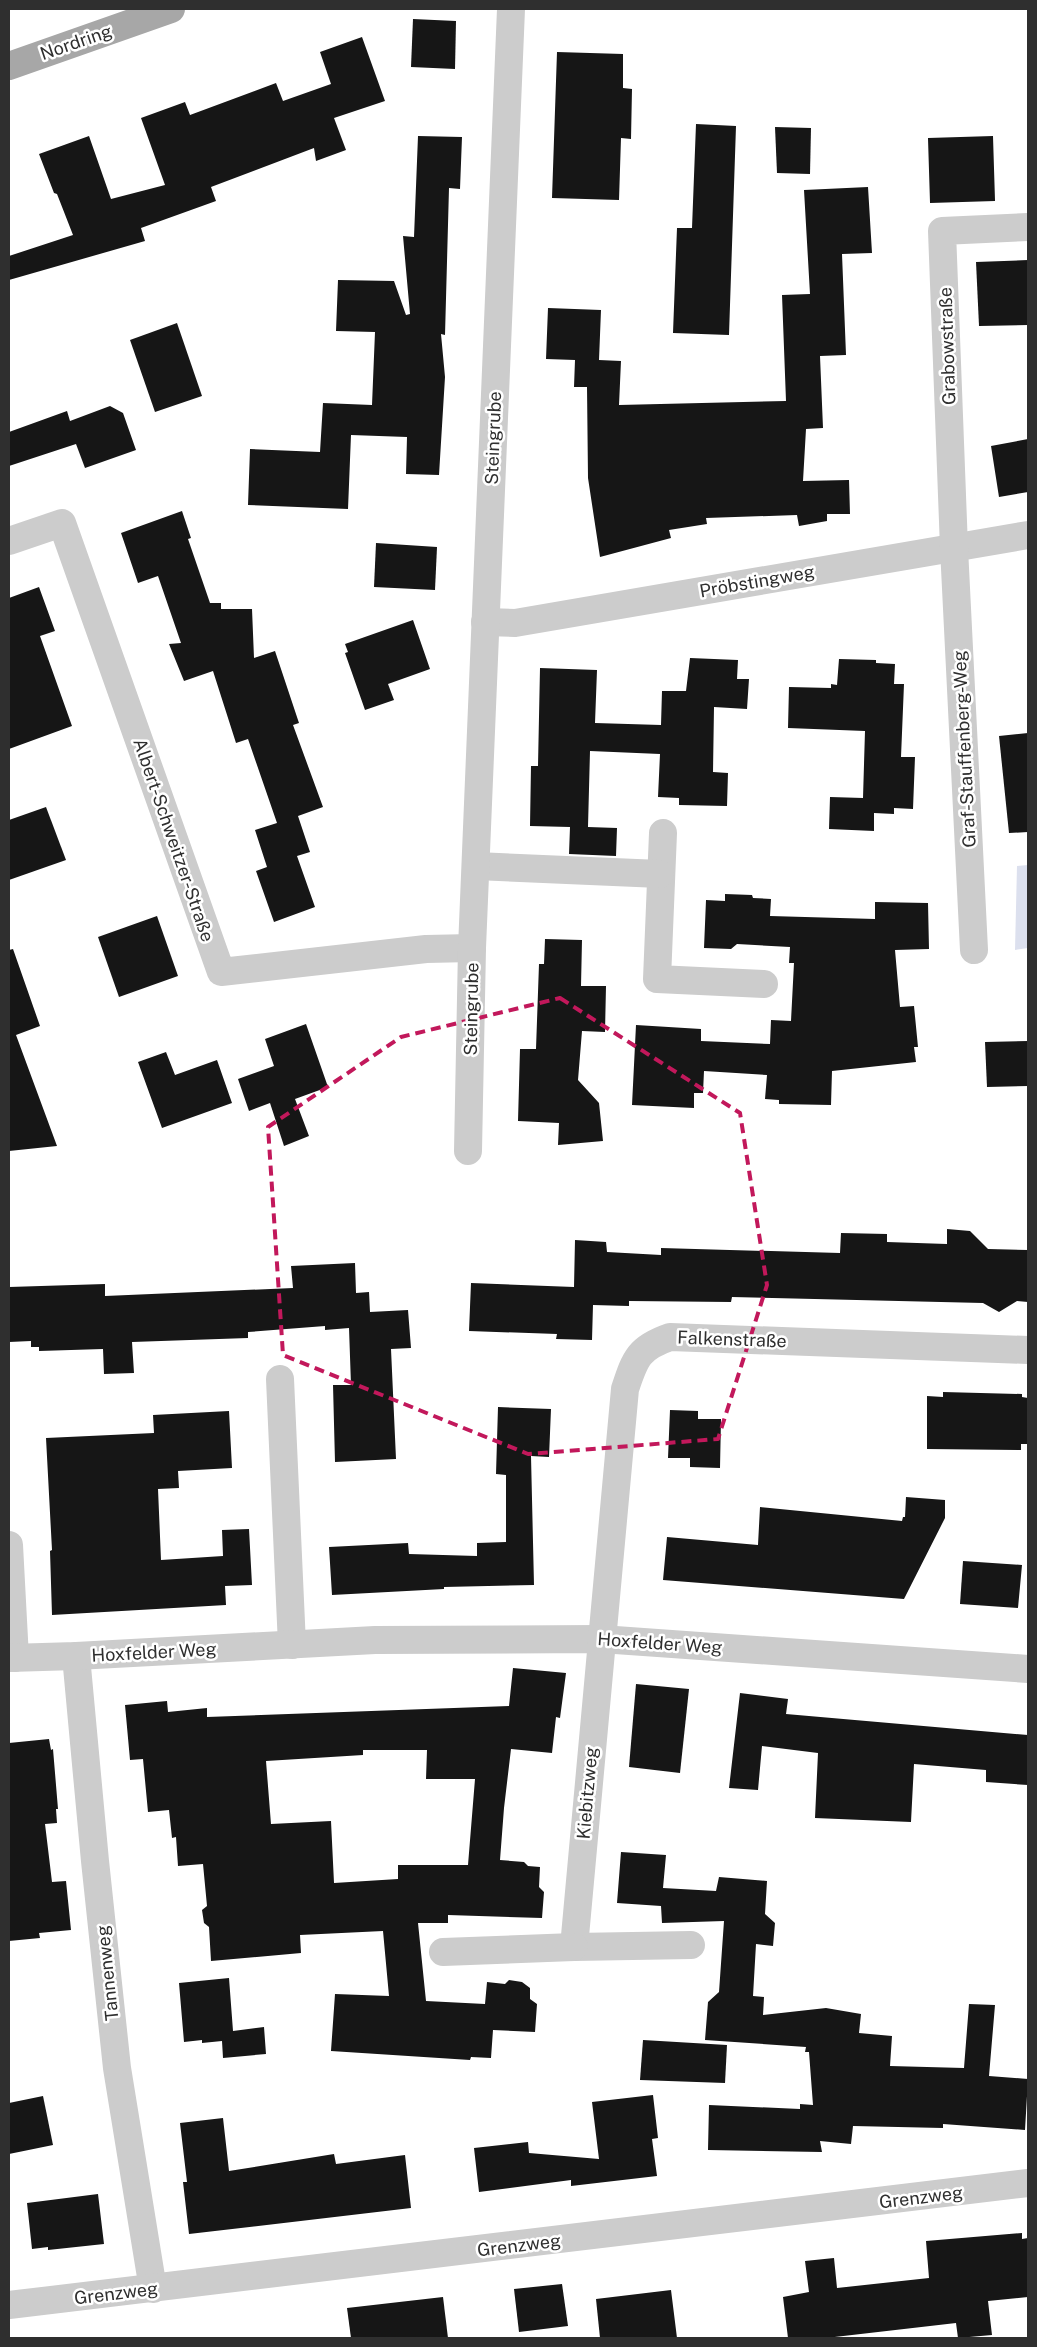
<svg xmlns="http://www.w3.org/2000/svg" width="1037" height="2347" font-family="'Public Sans',sans-serif">
<style>
.green{fill:#dce0ee}
.building{fill:#161616;fill-rule:evenodd}
.lines{fill:none;stroke-linecap:round;stroke-linejoin:round}
.minor{stroke:#ccc;stroke-width:28}
.major{stroke:#a7a7a7;stroke-width:28}
.marked{fill:none;stroke:#c2185b;stroke-width:4;stroke-dasharray:10 6;stroke-linejoin:round}
.labels{text-anchor:middle;dominant-baseline:central;stroke-width:5;stroke-linejoin:round;paint-order:stroke}
.street-label{font-size:18px;fill:#2f2f2f;stroke:#fff}
</style>
<rect width="100%" height="100%" fill="#fff"/>
<!-- green -->
<path class="green" d="M 1028,865 L 1028,948 L 1015,950 L 1017,866 Z"/>
<!-- building -->
<g class="building">
<path d="M 413,19 L 456,21 L 455,69 L 411,67 Z"/>
<path d="M 362,37 L 385,101 L 334,118 L 346,150 L 316,161 L 314,148 L 211,187 L 216,201 L 141,228 L 145,241 L 9,280 L 9,256 L 73,235 L 57,194 L 54,193 L 39,154 L 89,136 L 111,199 L 165,185 L 141,118 L 185,102 L 190,115 L 276,83 L 283,101 L 331,84 L 320,52 Z"/>
<path d="M 557,52 L 623,54 L 623,88 L 632,89 L 631,139 L 621,138 L 619,200 L 552,198 Z"/>
<path d="M 696,124 L 736,126 L 729,335 L 673,333 L 677,228 L 692,228 Z"/>
<path d="M 775,127 L 811,128 L 810,174 L 777,173 Z"/>
<path d="M 418,136 L 462,137 L 460,189 L 449,188 L 445,335 L 441,334 L 445,377 L 439,475 L 406,474 L 407,437 L 351,435 L 348,509 L 248,505 L 250,449 L 320,452 L 323,403 L 372,405 L 375,332 L 336,331 L 338,280 L 394,281 L 406,315 L 410,314 L 403,236 L 414,237 Z"/>
<path d="M 993,136 L 995,201 L 930,203 L 928,138 Z"/>
<path d="M 868,187 L 872,253 L 842,254 L 846,355 L 820,356 L 823,428 L 806,429 L 803,481 L 849,480 L 850,514 L 827,514 L 827,521 L 799,526 L 797,515 L 706,518 L 707,524 L 669,530 L 671,538 L 600,557 L 588,478 L 587,387 L 574,387 L 575,360 L 546,359 L 548,308 L 601,310 L 599,360 L 621,361 L 619,405 L 786,401 L 782,295 L 810,294 L 804,190 Z"/>
<path d="M 1028,260 L 1028,325 L 979,326 L 976,262 Z"/>
<path d="M 177,323 L 202,396 L 155,412 L 130,340 Z"/>
<path d="M 110,406 L 123,413 L 136,450 L 85,468 L 76,444 L 9,466 L 9,432 L 67,411 L 70,421 Z"/>
<path d="M 1028,439 L 1028,492 L 999,497 L 991,446 Z"/>
<path d="M 182,511 L 191,538 L 188,539 L 210,603 L 221,603 L 221,609 L 252,609 L 254,658 L 275,651 L 299,723 L 293,725 L 323,807 L 298,816 L 310,852 L 297,856 L 315,907 L 274,922 L 256,871 L 267,867 L 255,830 L 277,823 L 248,739 L 236,743 L 213,671 L 184,681 L 169,644 L 181,643 L 158,576 L 138,583 L 121,533 Z"/>
<path d="M 376,543 L 437,547 L 435,590 L 374,587 Z"/>
<path d="M 39,587 L 55,631 L 40,636 L 72,726 L 9,749 L 9,598 Z"/>
<path d="M 413,620 L 430,669 L 388,684 L 394,700 L 365,710 L 345,653 L 348,652 L 345,644 Z"/>
<path d="M 690,658 L 738,660 L 737,679 L 749,679 L 747,709 L 714,707 L 713,772 L 728,773 L 727,806 L 679,805 L 679,798 L 658,797 L 660,754 L 590,751 L 588,827 L 617,828 L 616,856 L 569,854 L 570,827 L 530,826 L 531,766 L 538,766 L 540,668 L 597,670 L 595,723 L 661,725 L 662,691 L 686,691 Z"/>
<path d="M 839,659 L 876,660 L 876,663 L 895,664 L 894,684 L 904,684 L 901,757 L 915,757 L 913,809 L 894,808 L 894,814 L 874,813 L 874,831 L 829,829 L 830,797 L 863,798 L 865,731 L 788,728 L 789,687 L 831,688 L 831,684 L 837,685 Z"/>
<path d="M 1028,733 L 1028,832 L 1009,833 L 999,736 Z"/>
<path d="M 46,807 L 66,860 L 9,880 L 9,820 Z"/>
<path d="M 725,894 L 752,895 L 753,898 L 771,899 L 770,916 L 875,919 L 875,902 L 928,903 L 929,949 L 895,950 L 900,1007 L 914,1006 L 918,1047 L 914,1047 L 916,1062 L 832,1071 L 831,1105 L 779,1104 L 779,1100 L 765,1099 L 767,1075 L 704,1071 L 703,1093 L 694,1093 L 694,1108 L 632,1105 L 636,1025 L 701,1029 L 701,1041 L 770,1044 L 771,1020 L 791,1021 L 794,963 L 789,963 L 790,947 L 737,944 L 731,949 L 704,948 L 706,900 L 725,901 Z"/>
<path d="M 157,916 L 178,976 L 119,997 L 98,937 Z"/>
<path d="M 545,939 L 582,940 L 581,986 L 606,986 L 605,1032 L 582,1031 L 578,1080 L 599,1103 L 603,1141 L 558,1145 L 559,1123 L 518,1121 L 520,1049 L 536,1049 L 539,964 L 544,964 Z"/>
<path d="M 13,949 L 40,1026 L 16,1035 L 57,1146 L 9,1151 L 9,950 Z"/>
<path d="M 306,1024 L 328,1087 L 295,1099 L 309,1136 L 284,1146 L 270,1103 L 249,1111 L 238,1079 L 274,1066 L 265,1039 Z"/>
<path d="M 1028,1041 L 1028,1086 L 987,1087 L 985,1042 Z"/>
<path d="M 166,1052 L 175,1075 L 217,1060 L 232,1103 L 162,1128 L 138,1062 Z"/>
<path d="M 947,1229 L 970,1231 L 988,1249 L 1028,1250 L 1028,1302 L 1017,1301 L 999,1312 L 983,1303 L 732,1297 L 731,1302 L 629,1301 L 629,1306 L 593,1305 L 592,1340 L 556,1339 L 557,1334 L 469,1331 L 471,1283 L 574,1287 L 575,1240 L 606,1242 L 607,1252 L 661,1255 L 661,1248 L 840,1253 L 841,1233 L 887,1234 L 887,1242 L 947,1244 Z"/>
<path d="M 355,1263 L 356,1293 L 369,1292 L 370,1312 L 408,1310 L 411,1348 L 391,1349 L 396,1459 L 335,1462 L 333,1385 L 351,1385 L 349,1328 L 325,1330 L 325,1326 L 248,1332 L 248,1338 L 132,1342 L 134,1373 L 104,1374 L 103,1349 L 39,1351 L 39,1347 L 31,1347 L 31,1341 L 9,1342 L 9,1287 L 105,1284 L 105,1296 L 293,1288 L 291,1266 Z"/>
<path d="M 943,1392 L 1022,1394 L 1022,1397 L 1028,1398 L 1028,1444 L 1021,1444 L 1021,1450 L 927,1449 L 927,1396 L 943,1397 Z"/>
<path d="M 498,1407 L 551,1409 L 549,1457 L 531,1456 L 534,1585 L 444,1587 L 444,1589 L 332,1595 L 329,1547 L 408,1543 L 409,1554 L 477,1556 L 477,1543 L 506,1542 L 506,1475 L 496,1474 Z"/>
<path d="M 670,1410 L 698,1411 L 698,1419 L 721,1419 L 720,1468 L 690,1467 L 690,1458 L 668,1458 Z"/>
<path d="M 229,1411 L 232,1468 L 178,1471 L 179,1488 L 158,1489 L 161,1560 L 223,1556 L 222,1530 L 249,1529 L 252,1585 L 225,1586 L 226,1605 L 52,1615 L 50,1551 L 52,1550 L 46,1438 L 154,1433 L 153,1415 Z"/>
<path d="M 906,1497 L 945,1500 L 945,1518 L 904,1599 L 663,1580 L 667,1537 L 758,1545 L 760,1507 L 902,1521 L 903,1517 L 905,1517 Z"/>
<path d="M 963,1561 L 1022,1565 L 1018,1608 L 960,1604 Z"/>
<path d="M 513,1668 L 566,1673 L 560,1718 L 556,1717 L 552,1753 L 511,1749 L 504,1808 L 500,1860 L 524,1862 L 528,1866 L 540,1867 L 539,1887 L 544,1892 L 542,1918 L 448,1915 L 448,1923 L 418,1923 L 426,2001 L 485,2004 L 487,1982 L 505,1984 L 509,1980 L 522,1982 L 530,1988 L 530,1999 L 537,2004 L 535,2032 L 493,2030 L 491,2058 L 471,2057 L 470,2060 L 331,2051 L 335,1994 L 389,1996 L 383,1931 L 300,1935 L 301,1953 L 211,1961 L 209,1927 L 204,1923 L 202,1910 L 207,1906 L 203,1864 L 178,1866 L 176,1837 L 172,1838 L 169,1810 L 148,1812 L 143,1759 L 130,1760 L 125,1705 L 167,1701 L 168,1712 L 207,1708 L 207,1717 L 509,1706 ZM 363,1750 L 427,1750 L 426,1779 L 475,1779 L 468,1865 L 398,1865 L 398,1879 L 334,1883 L 331,1821 L 271,1824 L 266,1761 L 363,1755 Z"/>
<path d="M 636,1684 L 689,1689 L 680,1773 L 629,1767 Z"/>
<path d="M 740,1693 L 788,1699 L 786,1714 L 1028,1735 L 1028,1785 L 986,1782 L 986,1770 L 914,1764 L 911,1822 L 815,1818 L 818,1753 L 762,1746 L 758,1790 L 729,1788 Z"/>
<path d="M 49,1739 L 51,1750 L 53,1749 L 58,1809 L 56,1809 L 57,1823 L 45,1824 L 52,1882 L 66,1881 L 71,1930 L 39,1933 L 40,1938 L 9,1941 L 9,1743 Z"/>
<path d="M 621,1852 L 666,1855 L 663,1888 L 716,1891 L 719,1877 L 767,1881 L 765,1914 L 775,1923 L 773,1946 L 756,1944 L 753,1996 L 764,1997 L 763,2015 L 826,2008 L 861,2014 L 859,2033 L 892,2036 L 890,2066 L 964,2068 L 969,2004 L 995,2005 L 989,2076 L 1028,2079 L 1025,2130 L 943,2124 L 943,2128 L 853,2126 L 851,2144 L 820,2141 L 822,2152 L 708,2150 L 709,2105 L 800,2109 L 800,2104 L 813,2105 L 809,2052 L 805,2052 L 806,2047 L 705,2040 L 708,2002 L 719,1992 L 724,1921 L 662,1923 L 661,1906 L 617,1903 Z"/>
<path d="M 229,1978 L 233,2031 L 264,2027 L 266,2054 L 223,2058 L 222,2041 L 202,2043 L 202,2040 L 184,2042 L 179,1983 Z"/>
<path d="M 643,2040 L 727,2045 L 725,2083 L 640,2080 Z"/>
<path d="M 653,2095 L 658,2138 L 652,2139 L 657,2176 L 571,2186 L 571,2180 L 479,2192 L 474,2148 L 528,2142 L 529,2153 L 599,2159 L 592,2102 Z"/>
<path d="M 43,2096 L 53,2145 L 9,2154 L 9,2103 Z"/>
<path d="M 223,2118 L 229,2171 L 334,2154 L 336,2164 L 405,2155 L 411,2208 L 189,2234 L 183,2182 L 187,2182 L 180,2123 Z"/>
<path d="M 98,2194 L 104,2244 L 48,2250 L 48,2247 L 32,2249 L 27,2203 Z"/>
<path d="M 1022,2233 L 1022,2239 L 1028,2238 L 1028,2297 L 988,2301 L 992,2335 L 958,2338 L 956,2323 L 826,2338 L 788,2338 L 783,2297 L 809,2292 L 805,2261 L 834,2258 L 837,2288 L 929,2278 L 926,2241 Z"/>
<path d="M 562,2284 L 568,2326 L 519,2332 L 514,2289 Z"/>
<path d="M 671,2290 L 677,2338 L 600,2338 L 596,2299 Z"/>
<path d="M 443,2297 L 448,2338 L 351,2338 L 347,2308 Z"/>
</g>
<g class="lines">
<!-- minor -->
<g class="minor">
<path d="M 9,541 L 62,523 L 221,972 L 426,949 L 472,948"/>
<path d="M 485,622 L 515,623 L 1028,535"/>
<path d="M 663,833 L 657,979 L 764,984"/>
<path d="M 476,866 L 660,874"/>
<path d="M 974,950 L 954,548 L 942,231 L 1028,227"/>
<path d="M 468,1151 L 472,948 L 511,9"/>
<path d="M 280,1379 L 292,1645"/>
<path d="M 9,1545 L 15,1658"/>
<path d="M 76,1656 L 95,1861 L 117,2068 L 153,2289"/>
<path d="M 9,1658 L 76,1656 L 375,1640 L 601,1639 L 1028,1669"/>
<path d="M 691,1945 L 574,1947 L 625,1389 C 635,1359 638,1348 670,1337 L 1028,1350"/>
<path d="M 443,1952 L 574,1947"/>
<path d="M 9,2305 L 1028,2183"/>
</g>
<!-- major -->
<path class="major" d="M 9,66 L 171,9"/>
</g>
<!-- marked area -->
<path class="marked" d="M 560,998 L 740,1113 L 767,1285 L 718,1439 L 528,1454 L 283,1355 L 268,1127 L 401,1037 Z"/>
<g class="labels">
<!-- street labels -->
<g class="street-label">
<text transform="translate(76 42) rotate(-19)">Nordring</text>
<text transform="translate(947 346) rotate(-92)">Grabowstraße</text>
<text transform="translate(493 438) rotate(-88)">Steingrube</text>
<text transform="translate(757 581) rotate(-10)">Pröbstingweg</text>
<text transform="translate(964 749) rotate(-93)">Graf-Stauffenberg-Weg</text>
<text transform="translate(174 840) rotate(71)">Albert-Schweitzer-Straße</text>
<text transform="translate(471 1009) rotate(-89)">Steingrube</text>
<text transform="translate(732 1339) rotate(2)">Falkenstraße</text>
<text transform="translate(660 1643) rotate(4)">Hoxfelder Weg</text>
<text transform="translate(154 1652) rotate(-3)">Hoxfelder Weg</text>
<text transform="translate(587 1793) rotate(-85)">Kiebitzweg</text>
<text transform="translate(107 1973) rotate(-96)">Tannenweg</text>
<text transform="translate(921 2197) rotate(-7)">Grenzweg</text>
<text transform="translate(519 2245) rotate(-7)">Grenzweg</text>
<text transform="translate(116 2293) rotate(-7)">Grenzweg</text>
</g>
</g>
<!-- border -->
<rect width="1037" height="2347" fill="none" stroke="#2f2f2f" stroke-width="20"/>
</svg>
